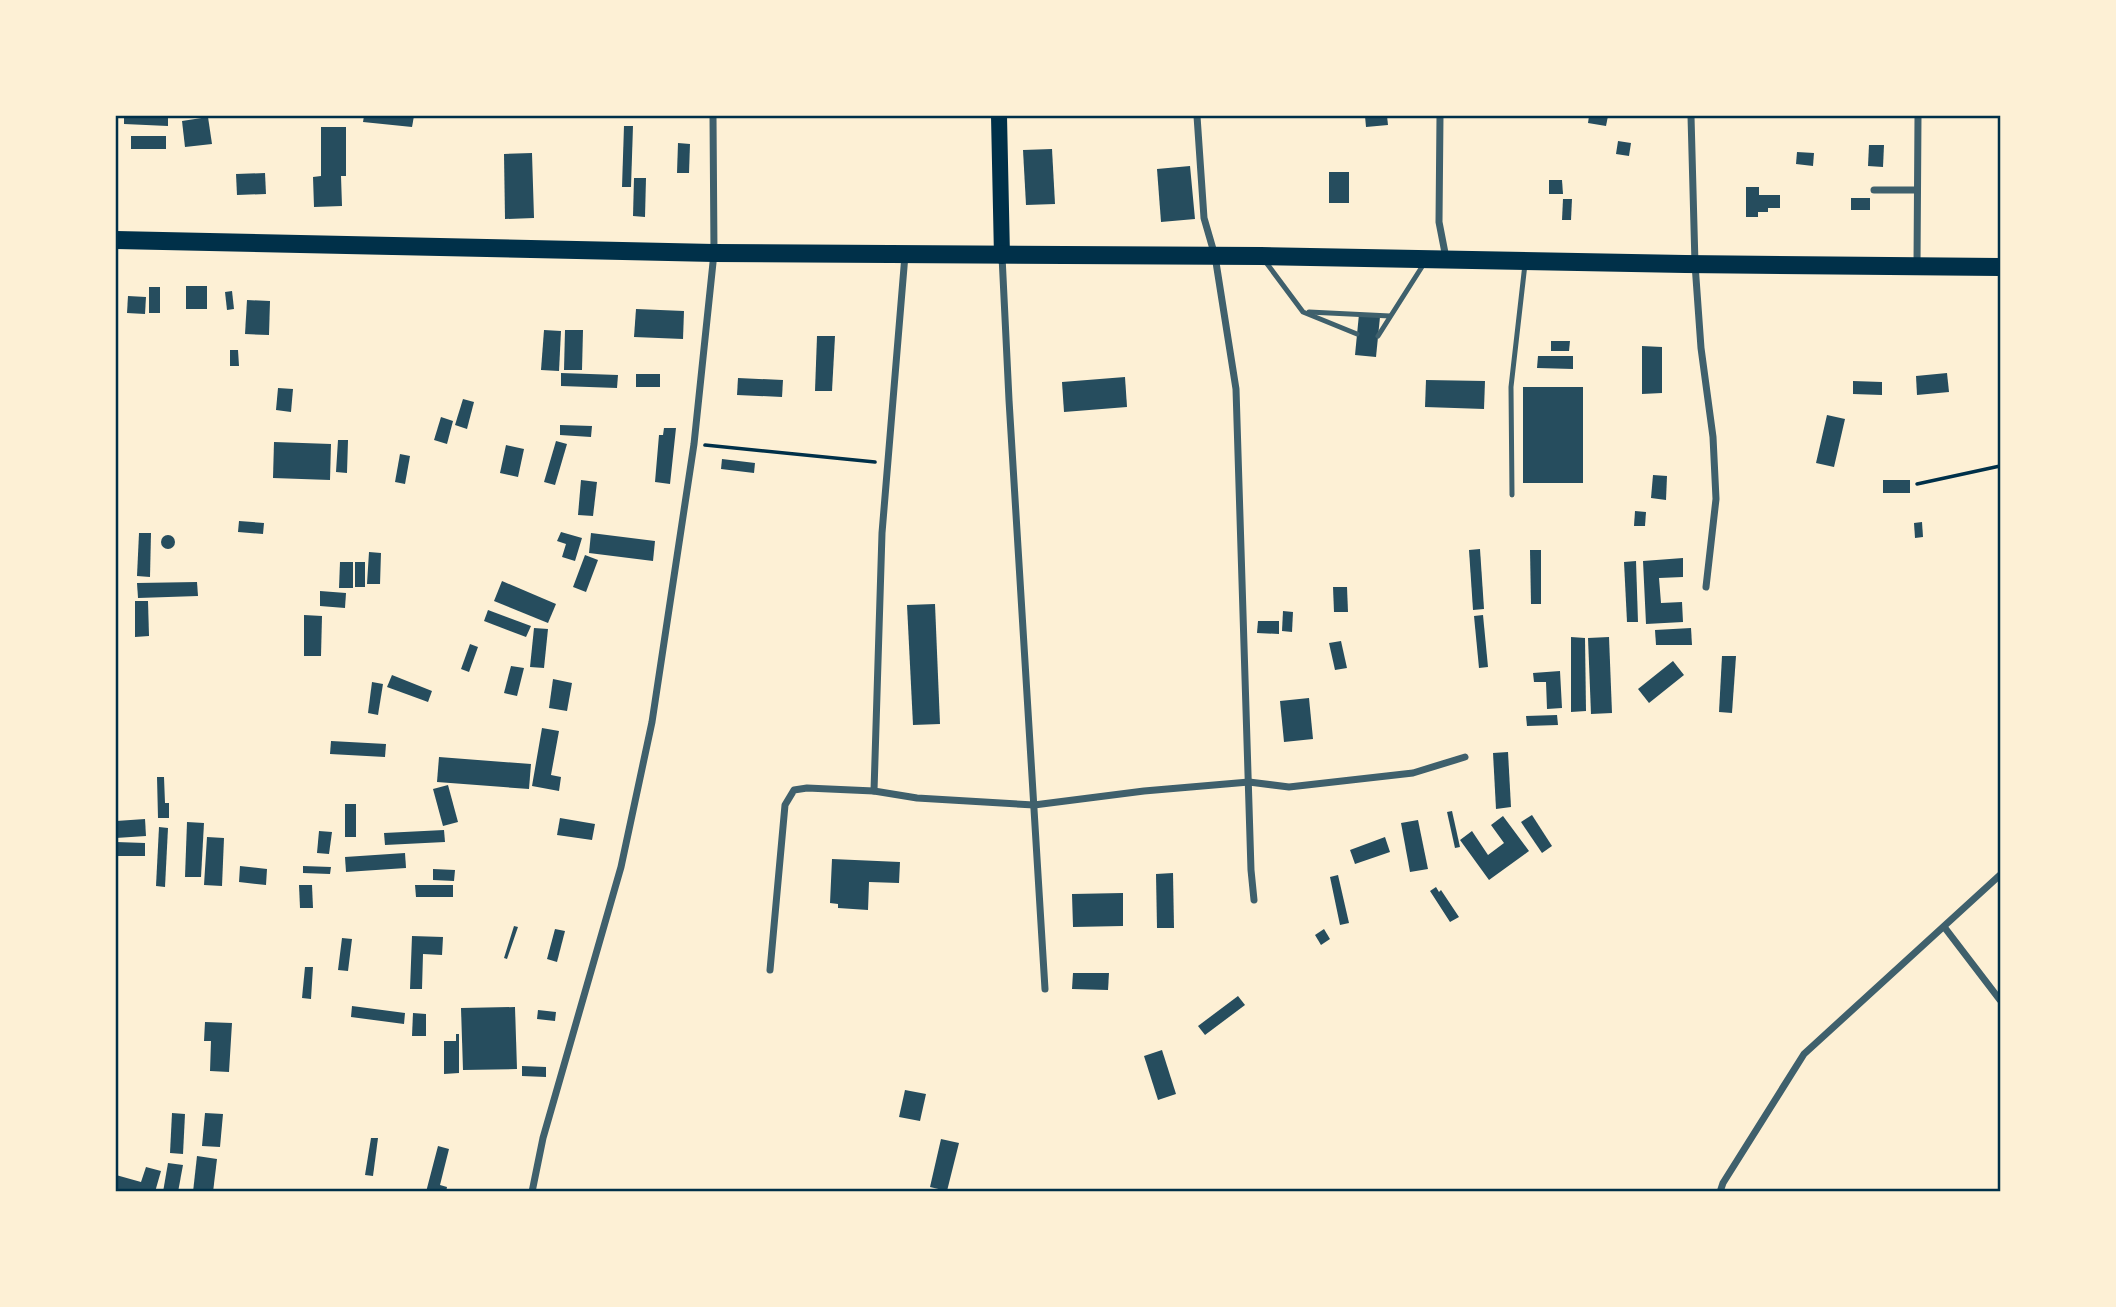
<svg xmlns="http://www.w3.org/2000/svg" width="2116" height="1307" font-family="'Exo 2',sans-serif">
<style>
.building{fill:#264d5e}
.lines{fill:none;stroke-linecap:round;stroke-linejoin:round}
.path{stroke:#003049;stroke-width:3.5}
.service{stroke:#3f606c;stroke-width:5}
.minor{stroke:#3f606c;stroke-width:7}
.primary{stroke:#003049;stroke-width:16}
.trunk{stroke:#003049;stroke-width:18}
.neatline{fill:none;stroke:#003049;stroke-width:2.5}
</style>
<rect width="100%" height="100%" fill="#fdf0d5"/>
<!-- building -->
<g class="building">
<path d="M 124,116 L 168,116 L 168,126 L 124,124 Z"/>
<path d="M 364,116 L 414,116 L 412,127 L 363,122 Z"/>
<path d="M 1365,116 L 1387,116 L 1388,125 L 1366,127 Z"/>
<path d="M 1589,116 L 1608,116 L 1606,126 L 1588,123 Z"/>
<path d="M 208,117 L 212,144 L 185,147 L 182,121 Z"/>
<path d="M 624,126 L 633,126 L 631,187 L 622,187 Z"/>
<path d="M 321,127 L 346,127 L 346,176 L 341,176 L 342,206 L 314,207 L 313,177 L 321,176 Z"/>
<rect x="131" y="136" width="35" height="13"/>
<path d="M 1618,141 L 1631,143 L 1629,156 L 1616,154 Z"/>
<path d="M 678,143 L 690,144 L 689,173 L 677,173 Z"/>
<path d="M 1869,145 L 1884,145 L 1883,167 L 1868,166 Z"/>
<path d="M 1052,149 L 1055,204 L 1026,205 L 1023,150 Z"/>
<path d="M 1797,152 L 1814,153 L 1813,166 L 1796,164 Z"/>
<path d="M 532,153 L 534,218 L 505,219 L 504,154 Z"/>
<path d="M 1190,166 L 1195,219 L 1161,222 L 1157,169 Z"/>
<rect x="1329" y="172" width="20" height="31"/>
<path d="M 265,173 L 266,194 L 237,195 L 236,174 Z"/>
<path d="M 634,178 L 646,178 L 645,217 L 633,216 Z"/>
<path d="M 1549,180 L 1562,180 L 1563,194 L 1549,194 Z"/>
<path d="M 1746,187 L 1759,187 L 1759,195 L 1780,195 L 1780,208 L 1768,208 L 1768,212 L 1758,212 L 1758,217 L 1746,217 Z"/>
<rect x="1851" y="198" width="19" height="12"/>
<path d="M 1563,199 L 1572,199 L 1571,220 L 1562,220 Z"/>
<rect x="186" y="286" width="21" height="23"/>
<rect x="149" y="287" width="11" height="26"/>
<path d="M 232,291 L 234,309 L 227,310 L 225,292 Z"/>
<path d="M 128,296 L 146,297 L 145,314 L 127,313 Z"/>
<path d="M 247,300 L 270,301 L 269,335 L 245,334 Z"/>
<path d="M 636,309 L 684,311 L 683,339 L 634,337 Z"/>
<path d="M 1359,314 L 1380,317 L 1376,357 L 1355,355 Z"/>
<path d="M 544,330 L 561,331 L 559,371 L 541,370 Z"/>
<path d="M 565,330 L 583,330 L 582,370 L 564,370 Z"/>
<path d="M 817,336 L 835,336 L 832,391 L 815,391 Z"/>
<path d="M 1551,341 L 1570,341 L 1569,351 L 1551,351 Z"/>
<path d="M 1642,346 L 1662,347 L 1662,393 L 1642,394 Z"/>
<path d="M 230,350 L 238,350 L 239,366 L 230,366 Z"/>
<path d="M 1538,356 L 1573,356 L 1573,369 L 1537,368 Z"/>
<path d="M 561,373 L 618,375 L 617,388 L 561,386 Z"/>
<path d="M 1947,373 L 1949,392 L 1917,395 L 1916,376 Z"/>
<rect x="636" y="374" width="24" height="13"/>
<path d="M 1125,377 L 1127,407 L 1064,412 L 1062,382 Z"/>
<path d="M 738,378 L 783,380 L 782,397 L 737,395 Z"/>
<path d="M 1426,380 L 1485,381 L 1484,409 L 1425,407 Z"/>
<path d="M 1853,381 L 1882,382 L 1882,395 L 1853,394 Z"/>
<rect x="1523" y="387" width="60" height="96"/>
<path d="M 278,388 L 293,389 L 291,412 L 276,410 Z"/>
<path d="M 463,399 L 474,402 L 467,429 L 455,425 Z"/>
<path d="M 1827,415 L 1845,419 L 1834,467 L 1816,463 Z"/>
<path d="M 441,417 L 453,421 L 447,444 L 434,440 Z"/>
<path d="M 560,425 L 592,426 L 591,437 L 560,435 Z"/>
<path d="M 664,428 L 676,428 L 670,484 L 655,482 L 659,435 L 663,435 Z"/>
<path d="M 338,440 L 348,440 L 347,473 L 336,472 Z"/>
<path d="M 556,441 L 567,444 L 555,485 L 544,482 Z"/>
<path d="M 274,442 L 331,444 L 330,480 L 273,478 Z"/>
<path d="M 506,445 L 524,449 L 518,477 L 500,473 Z"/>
<path d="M 400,454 L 410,456 L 405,484 L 395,482 Z"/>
<path d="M 722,459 L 755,463 L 754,473 L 721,469 Z"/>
<path d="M 1653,475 L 1667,476 L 1666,500 L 1651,498 Z"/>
<path d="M 581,480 L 597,482 L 593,516 L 578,515 Z"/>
<rect x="1883" y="480" width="27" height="13"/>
<path d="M 1635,511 L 1646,512 L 1645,526 L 1634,526 Z"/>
<path d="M 239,521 L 264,523 L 263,534 L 238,532 Z"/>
<path d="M 1922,522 L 1923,537 L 1915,538 L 1914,523 Z"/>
<path d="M 561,532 L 582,538 L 575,561 L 562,557 L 566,544 L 557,541 Z"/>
<path d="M 139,533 L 151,533 L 150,577 L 137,576 Z"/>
<path d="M 591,533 L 655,541 L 653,561 L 589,553 Z"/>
<circle cx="168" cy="542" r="7"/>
<path d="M 1480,549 L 1484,609 L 1473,610 L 1469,550 Z"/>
<path d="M 1530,550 L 1541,550 L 1541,604 L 1531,604 Z"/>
<path d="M 369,552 L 381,553 L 380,584 L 367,584 Z"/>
<path d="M 585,555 L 598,560 L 586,592 L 573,587 Z"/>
<path d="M 1683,558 L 1683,577 L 1659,578 L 1661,603 L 1682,602 L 1683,622 L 1646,624 L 1643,561 Z"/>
<path d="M 1636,561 L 1638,622 L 1627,622 L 1624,562 Z"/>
<path d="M 340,562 L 353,562 L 353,588 L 339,588 Z"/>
<rect x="355" y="562" width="10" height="25"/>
<path d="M 502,581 L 556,604 L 548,623 L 494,601 Z"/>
<path d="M 197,582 L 198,596 L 138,598 L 137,583 Z"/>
<path d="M 1333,587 L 1347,587 L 1348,612 L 1334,612 Z"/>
<path d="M 320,591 L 346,593 L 345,608 L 320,606 Z"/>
<path d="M 135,601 L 148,601 L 149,636 L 135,637 Z"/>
<path d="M 935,604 L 940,724 L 913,725 L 907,605 Z"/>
<path d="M 488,610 L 531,626 L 526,637 L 484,621 Z"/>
<path d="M 1283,611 L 1293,612 L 1292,632 L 1282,631 Z"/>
<path d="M 304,615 L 322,616 L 321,656 L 304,656 Z"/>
<path d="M 1483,615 L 1488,667 L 1479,668 L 1474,616 Z"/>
<path d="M 1258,621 L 1279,621 L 1279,634 L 1257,633 Z"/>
<path d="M 534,628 L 548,629 L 544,668 L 530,667 Z"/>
<path d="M 1691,628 L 1692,645 L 1656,645 L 1655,630 Z"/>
<path d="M 1571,637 L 1585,638 L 1586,711 L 1571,712 Z"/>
<path d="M 1609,637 L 1612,713 L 1591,714 L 1588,638 Z"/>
<path d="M 1341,641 L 1347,668 L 1335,670 L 1329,643 Z"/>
<path d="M 470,644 L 478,647 L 469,672 L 461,669 Z"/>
<path d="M 1722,656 L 1736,656 L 1732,713 L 1719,712 Z"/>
<path d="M 1673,661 L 1684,675 L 1649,703 L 1638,689 Z"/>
<path d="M 511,666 L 524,668 L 517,696 L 504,693 Z"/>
<path d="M 1560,671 L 1562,708 L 1547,709 L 1546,682 L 1534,682 L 1533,673 Z"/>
<path d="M 392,675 L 432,691 L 428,702 L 387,687 Z"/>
<path d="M 553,679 L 572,683 L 567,711 L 549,708 Z"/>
<path d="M 372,682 L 383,684 L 378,715 L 368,713 Z"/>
<path d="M 1309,698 L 1313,739 L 1284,742 L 1280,701 Z"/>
<path d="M 1557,715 L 1558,725 L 1527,726 L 1526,716 Z"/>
<path d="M 542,728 L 559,731 L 551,775 L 561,777 L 559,791 L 532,786 Z"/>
<path d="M 331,741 L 386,744 L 385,757 L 330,754 Z"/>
<path d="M 1508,752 L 1511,807 L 1496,809 L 1493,753 Z"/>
<path d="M 439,757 L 531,764 L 529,789 L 437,782 Z"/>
<path d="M 157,777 L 164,777 L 165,803 L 169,803 L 169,818 L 158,818 Z"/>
<path d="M 448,785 L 458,822 L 443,826 L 433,789 Z"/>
<rect x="345" y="804" width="11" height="33"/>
<path d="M 1452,811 L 1460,847 L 1455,848 L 1447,812 Z"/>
<path d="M 1532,815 L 1552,846 L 1542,853 L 1521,822 Z"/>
<path d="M 1503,816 L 1529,851 L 1489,880 L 1460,840 L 1472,831 L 1488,855 L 1504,843 L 1491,825 Z"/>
<path d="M 560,818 L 595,824 L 592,840 L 557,835 Z"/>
<path d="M 145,819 L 146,836 L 116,838 L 116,821 Z"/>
<path d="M 1418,820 L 1428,869 L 1410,872 L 1401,823 Z"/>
<path d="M 187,822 L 204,823 L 201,877 L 185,877 Z"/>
<path d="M 159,827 L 168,828 L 165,887 L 156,886 Z"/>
<path d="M 444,830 L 445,842 L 385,845 L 384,833 Z"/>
<path d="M 319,831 L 332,832 L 329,854 L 317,853 Z"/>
<path d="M 207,837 L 224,838 L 222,886 L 204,885 Z"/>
<path d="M 1385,837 L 1390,852 L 1355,864 L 1350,850 Z"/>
<path d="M 116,842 L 145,843 L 145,856 L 116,856 Z"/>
<path d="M 405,853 L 406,868 L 346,872 L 345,857 Z"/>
<path d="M 832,859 L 900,862 L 899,883 L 869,882 L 868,910 L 838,908 L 838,904 L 830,903 Z"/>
<path d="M 240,866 L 267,869 L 266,885 L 239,882 Z"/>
<path d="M 303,866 L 331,867 L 330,874 L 303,873 Z"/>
<path d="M 433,869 L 455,870 L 454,881 L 433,880 Z"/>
<path d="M 1173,873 L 1174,928 L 1157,928 L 1156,874 Z"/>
<path d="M 1338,875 L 1349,923 L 1340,925 L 1330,877 Z"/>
<path d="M 299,885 L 312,885 L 313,908 L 300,908 Z"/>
<path d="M 415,885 L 453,885 L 453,897 L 416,897 Z"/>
<path d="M 1436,887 L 1439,892 L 1441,890 L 1459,917 L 1450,922 L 1430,891 Z"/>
<path d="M 1123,893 L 1123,926 L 1073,927 L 1072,894 Z"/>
<path d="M 514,926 L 518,927 L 507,959 L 504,958 Z"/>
<path d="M 555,929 L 565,931 L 557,962 L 547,959 Z"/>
<path d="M 1324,929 L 1330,939 L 1321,945 L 1315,935 Z"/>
<path d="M 412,936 L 443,937 L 442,955 L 423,954 L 422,989 L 410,989 Z"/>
<path d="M 342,938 L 352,939 L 348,971 L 338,970 Z"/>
<path d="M 305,967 L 313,967 L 311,999 L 302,998 Z"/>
<path d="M 1073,973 L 1109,973 L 1108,990 L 1072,989 Z"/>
<path d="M 1238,996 L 1245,1005 L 1205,1035 L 1198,1026 Z"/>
<path d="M 352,1006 L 405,1013 L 404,1024 L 351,1017 Z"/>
<path d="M 515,1007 L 517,1069 L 463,1070 L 461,1008 Z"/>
<path d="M 538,1010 L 556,1012 L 555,1021 L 537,1019 Z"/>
<path d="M 413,1013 L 426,1014 L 426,1036 L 412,1036 Z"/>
<path d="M 205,1022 L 232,1023 L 229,1072 L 210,1071 L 211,1041 L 204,1041 Z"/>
<path d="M 456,1034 L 459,1034 L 459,1073 L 444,1074 L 444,1041 L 456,1041 Z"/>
<path d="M 1162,1050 L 1176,1094 L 1158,1100 L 1144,1056 Z"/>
<path d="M 522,1066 L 546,1067 L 546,1077 L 522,1076 Z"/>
<path d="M 905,1090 L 926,1094 L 920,1121 L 899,1117 Z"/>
<path d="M 172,1113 L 185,1114 L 183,1154 L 170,1153 Z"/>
<path d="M 205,1113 L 223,1114 L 220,1147 L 202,1146 Z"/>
<path d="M 371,1138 L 378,1138 L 373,1176 L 365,1175 Z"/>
<path d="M 941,1139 L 959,1143 L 947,1191 L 930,1187 Z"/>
<path d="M 438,1146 L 449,1149 L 440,1185 L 447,1187 L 446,1192 L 426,1192 Z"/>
<path d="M 197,1156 L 217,1159 L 213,1192 L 193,1192 Z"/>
<path d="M 168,1163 L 183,1165 L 178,1192 L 163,1192 Z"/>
<path d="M 146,1167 L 161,1171 L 155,1192 L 116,1192 L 116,1175 L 141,1182 Z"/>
</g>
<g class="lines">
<!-- path -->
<g class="path">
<path d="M 705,445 L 875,462"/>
<path d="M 1917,484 L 2000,466"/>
</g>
<!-- service -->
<g class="service">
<path d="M 1265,261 L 1303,312 L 1357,334"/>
<path d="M 1309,312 L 1390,316"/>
<path d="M 1378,336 L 1425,262"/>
<path d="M 1512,495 L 1511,387 L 1525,264"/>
</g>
<!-- minor -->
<g class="minor">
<path d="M 1197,116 L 1204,218 L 1215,256 L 1236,389 L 1251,870 L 1254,900"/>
<path d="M 1440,116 L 1439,222 L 1446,258"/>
<path d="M 1691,116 L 1695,264 L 1701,348 L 1713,437 L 1716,499 L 1706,587"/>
<path d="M 1874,190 L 1916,190"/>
<path d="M 1002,256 L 1009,400 L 1045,989"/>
<path d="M 1917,265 L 1918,116"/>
<path d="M 874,791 L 882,533 L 905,255"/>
<path d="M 1945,928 L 2000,1000"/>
<path d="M 770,970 L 785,805 L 794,790 L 807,788 L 874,791 L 917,798 L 1034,805 L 1144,791 L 1249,782 L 1289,787 L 1413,773 L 1465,757"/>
<path d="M 532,1192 L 543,1138 L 621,867 L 652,722 L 694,444 L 714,253 L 713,116"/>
<path d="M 1720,1192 L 1723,1183 L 1804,1054 L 2000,875"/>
</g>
<!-- primary -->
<path class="primary" d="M 999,116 L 1002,256"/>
<!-- trunk -->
<path class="trunk" d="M 116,240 L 714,253 L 1261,256 L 1685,264 L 2000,267"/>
</g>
<!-- border -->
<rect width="2116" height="1307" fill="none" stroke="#fdf0d5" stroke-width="234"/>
<rect x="117" y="117" width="1882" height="1073" class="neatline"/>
</svg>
